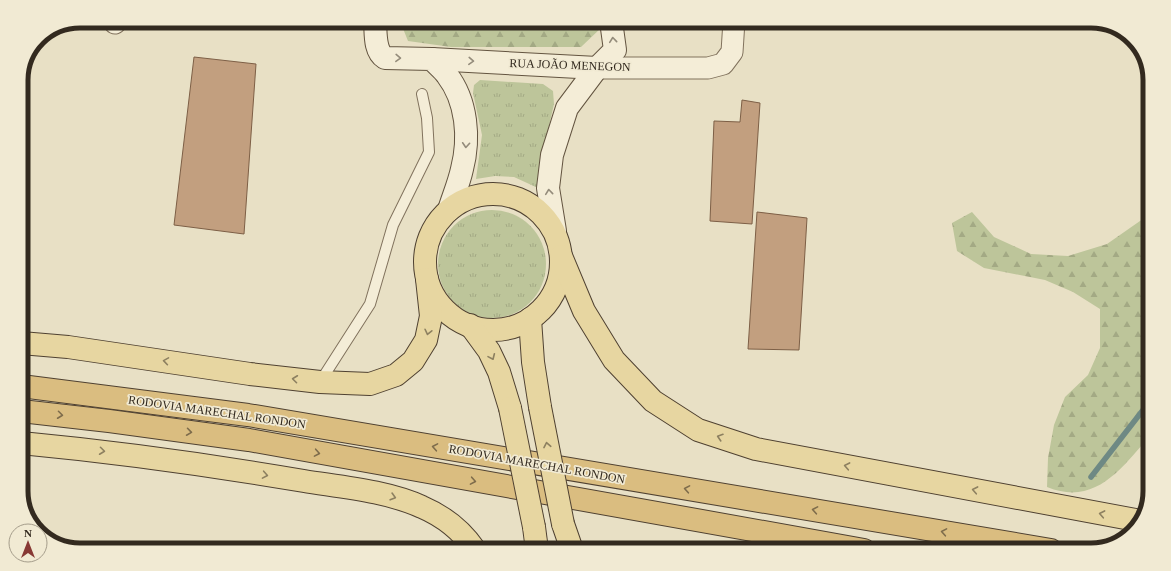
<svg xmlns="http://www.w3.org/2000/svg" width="1171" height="571" font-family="'Times New Roman',serif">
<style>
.grass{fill:url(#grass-tufts)}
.forest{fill:url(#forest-firs)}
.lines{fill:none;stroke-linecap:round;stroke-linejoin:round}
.stream{stroke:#6e8984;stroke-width:5.5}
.building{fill:#c29f7f;stroke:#7d5f46}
.service-casing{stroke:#81725d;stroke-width:12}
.minor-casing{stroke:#81725d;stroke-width:23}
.secondary-casing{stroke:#635440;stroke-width:24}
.primary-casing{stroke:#4f4131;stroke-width:24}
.trunk-casing{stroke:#4f4131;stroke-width:24}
.service{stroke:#f4edd7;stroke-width:10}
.minor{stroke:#f4edd7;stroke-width:21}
.secondary{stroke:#f4edd7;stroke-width:22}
.primary{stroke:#e7d6a1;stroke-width:22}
.trunk{stroke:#dabd80;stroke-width:22}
.primary-bridge-casing{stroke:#4f4131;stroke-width:24;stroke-linecap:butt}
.primary-bridge{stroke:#e7d6a1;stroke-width:22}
.oneway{stroke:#948c7b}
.oneway2{stroke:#8d8060}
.oneway3{stroke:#7e6c4b}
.labels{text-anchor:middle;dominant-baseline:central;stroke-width:3.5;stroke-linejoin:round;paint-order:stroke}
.street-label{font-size:12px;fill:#332a1f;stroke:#f1ead3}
.rim{fill:none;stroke:#332a1f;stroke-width:5}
</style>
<defs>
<pattern id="grass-tufts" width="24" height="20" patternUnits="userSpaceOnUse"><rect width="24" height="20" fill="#bdc59a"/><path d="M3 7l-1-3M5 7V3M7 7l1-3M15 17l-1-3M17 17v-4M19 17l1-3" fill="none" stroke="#a3a984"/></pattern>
<pattern id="forest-firs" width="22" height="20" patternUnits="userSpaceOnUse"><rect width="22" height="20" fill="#bdc59a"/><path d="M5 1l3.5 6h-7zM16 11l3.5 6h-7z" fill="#a3a984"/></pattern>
</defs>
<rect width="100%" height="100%" fill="#e8e0c5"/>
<!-- grass -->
<g class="grass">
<path d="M 480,80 L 543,84 L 553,91 L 554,104 L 543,152 L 538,188 L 514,177 L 495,176 L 476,179 L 482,135 L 473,93 L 474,85 Z"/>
<circle cx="492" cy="264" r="54"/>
</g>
<!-- forest -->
<g class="forest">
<path d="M 400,21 L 600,21 L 601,28 L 581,47 L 451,47 L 408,41 Z"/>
<path d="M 972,212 L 994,237 L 1031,254 L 1068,256 L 1107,244 L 1150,214 L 1150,436 C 1122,467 1096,507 1047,487 L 1048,458 L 1054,425 L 1065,397 L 1088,375 L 1100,348 L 1100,309 L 1073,292 L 1045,280 L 984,268 L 957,251 L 952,223 Z"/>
</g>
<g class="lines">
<!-- stream -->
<path class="stream" d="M 1091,477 L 1150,401"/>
</g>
<!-- building -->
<g class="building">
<path d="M 194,57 L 256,64 L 244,234 L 174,225 Z"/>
<path d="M 742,100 L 760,103 L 752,224 L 710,221 L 714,121 L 740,122 Z"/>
<path d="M 757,212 L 807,218 L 799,350 L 748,349 Z"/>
</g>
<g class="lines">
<defs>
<path id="service" d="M 320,382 L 370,304 L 393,225 L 429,152 L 427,118 L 422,94"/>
<g id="minor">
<path d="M 115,23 L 116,21"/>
<path d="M 597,68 L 708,68 L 723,64 L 732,52 L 734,21"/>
</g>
<g id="secondary">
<path d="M 375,21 C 376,33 374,51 385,58 L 432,59 C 437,65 443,69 447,75 C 467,101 470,138 462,169 C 459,183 453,197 449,210"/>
<path d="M 432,59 L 597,68"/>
<path d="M 555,231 L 548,188 L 552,155 L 567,108 L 597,68 L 615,50 L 611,21"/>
</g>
<g id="primary">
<circle cx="493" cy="262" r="68"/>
<path d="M 561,256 L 584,311 L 614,360 L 653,401 L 698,430 L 756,449 L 1141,521"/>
<path d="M 530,319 L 533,362 L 540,407"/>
<path d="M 470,325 L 489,351 L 499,372 L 510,408"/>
<path d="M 21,343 L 68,347 L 250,374 L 320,382 L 370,384 L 396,375 L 413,361 L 426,340 L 431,316 L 427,279"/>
<path d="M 21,443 C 116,452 210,465 304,481 C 341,487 387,491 422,507 C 443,516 462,531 475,550"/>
<path d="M 563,524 L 572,550"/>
<path d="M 534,527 L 537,550"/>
</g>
<g id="trunk">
<path d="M 21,386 L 248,415 L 1051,550"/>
<path d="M 21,411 L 109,421 L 249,440 L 864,550"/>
</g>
</defs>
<!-- service casing -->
<use href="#service" class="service-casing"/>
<!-- minor casing -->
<use href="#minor" class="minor-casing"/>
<!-- secondary casing -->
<use href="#secondary" class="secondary-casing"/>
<!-- primary casing -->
<use href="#primary" class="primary-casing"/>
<!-- trunk casing -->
<use href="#trunk" class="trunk-casing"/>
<!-- service -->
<use href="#service" class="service"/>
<!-- minor -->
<use href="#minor" class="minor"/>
<!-- secondary -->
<use href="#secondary" class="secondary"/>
<!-- primary -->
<use href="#primary" class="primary"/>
<!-- trunk -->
<use href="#trunk" class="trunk"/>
<defs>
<g id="primary-bridge">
<path d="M 540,407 L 563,524"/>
<path d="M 510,408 L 534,527"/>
</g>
</defs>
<!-- primary-bridge casing -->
<use href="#primary-bridge" class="primary-bridge-casing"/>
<!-- primary-bridge -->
<use href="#primary-bridge" class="primary-bridge"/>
</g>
<!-- one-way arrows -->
<defs><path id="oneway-chevron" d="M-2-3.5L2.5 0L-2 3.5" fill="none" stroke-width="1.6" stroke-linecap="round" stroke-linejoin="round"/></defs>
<g class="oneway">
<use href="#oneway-chevron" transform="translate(613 40) rotate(-96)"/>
<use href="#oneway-chevron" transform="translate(398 58) rotate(2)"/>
<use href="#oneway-chevron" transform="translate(471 61) rotate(3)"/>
<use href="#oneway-chevron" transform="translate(466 145) rotate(94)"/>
<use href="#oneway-chevron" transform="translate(549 192) rotate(-96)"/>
</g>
<g class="oneway2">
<use href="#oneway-chevron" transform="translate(428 332) rotate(103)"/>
<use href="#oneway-chevron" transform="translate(492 357) rotate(66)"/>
<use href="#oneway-chevron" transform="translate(166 361) rotate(-171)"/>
<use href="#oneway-chevron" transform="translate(295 379) rotate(-173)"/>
<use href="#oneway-chevron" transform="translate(720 437) rotate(-162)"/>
<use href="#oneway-chevron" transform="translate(547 445) rotate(-101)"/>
<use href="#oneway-chevron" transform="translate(102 451) rotate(7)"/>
<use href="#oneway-chevron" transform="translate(847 466) rotate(-169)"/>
<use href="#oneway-chevron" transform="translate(265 475) rotate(10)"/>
<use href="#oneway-chevron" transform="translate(975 490) rotate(-169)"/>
<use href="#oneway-chevron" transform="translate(393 497) rotate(16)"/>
<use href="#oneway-chevron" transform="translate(1102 514) rotate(-169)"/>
</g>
<g class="oneway3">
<use href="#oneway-chevron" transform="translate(60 415) rotate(7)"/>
<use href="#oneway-chevron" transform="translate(189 432) rotate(8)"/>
<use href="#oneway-chevron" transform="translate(435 447) rotate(-170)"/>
<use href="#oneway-chevron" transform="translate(317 453) rotate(10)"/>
<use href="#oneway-chevron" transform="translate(473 481) rotate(10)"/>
<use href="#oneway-chevron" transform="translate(687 489) rotate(-170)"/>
<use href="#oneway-chevron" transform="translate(815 510) rotate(-170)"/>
<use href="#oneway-chevron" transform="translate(944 532) rotate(-170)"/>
</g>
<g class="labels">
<!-- street labels -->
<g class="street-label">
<text transform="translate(570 65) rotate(2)">RUA JOÃO MENEGON</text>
<text transform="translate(217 412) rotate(8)">RODOVIA MARECHAL RONDON</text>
<text transform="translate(537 464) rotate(10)">RODOVIA MARECHAL RONDON</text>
</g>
</g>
<!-- crop -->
<path d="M0 0H1171V571H0ZM80 28H1091A52 52 0 0 1 1143 80V491A52 52 0 0 1 1091 543H80A52 52 0 0 1 28 491V80A52 52 0 0 1 80 28Z" fill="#f1ead3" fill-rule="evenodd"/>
<path class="rim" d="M80 28H1091A52 52 0 0 1 1143 80V491A52 52 0 0 1 1091 543H80A52 52 0 0 1 28 491V80A52 52 0 0 1 80 28Z"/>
<!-- north arrow -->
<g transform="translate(28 543)"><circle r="19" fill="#f1ead3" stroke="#a59d8b"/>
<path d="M0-3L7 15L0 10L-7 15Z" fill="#883934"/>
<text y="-6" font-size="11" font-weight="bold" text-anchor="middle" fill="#332a1f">N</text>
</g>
</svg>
